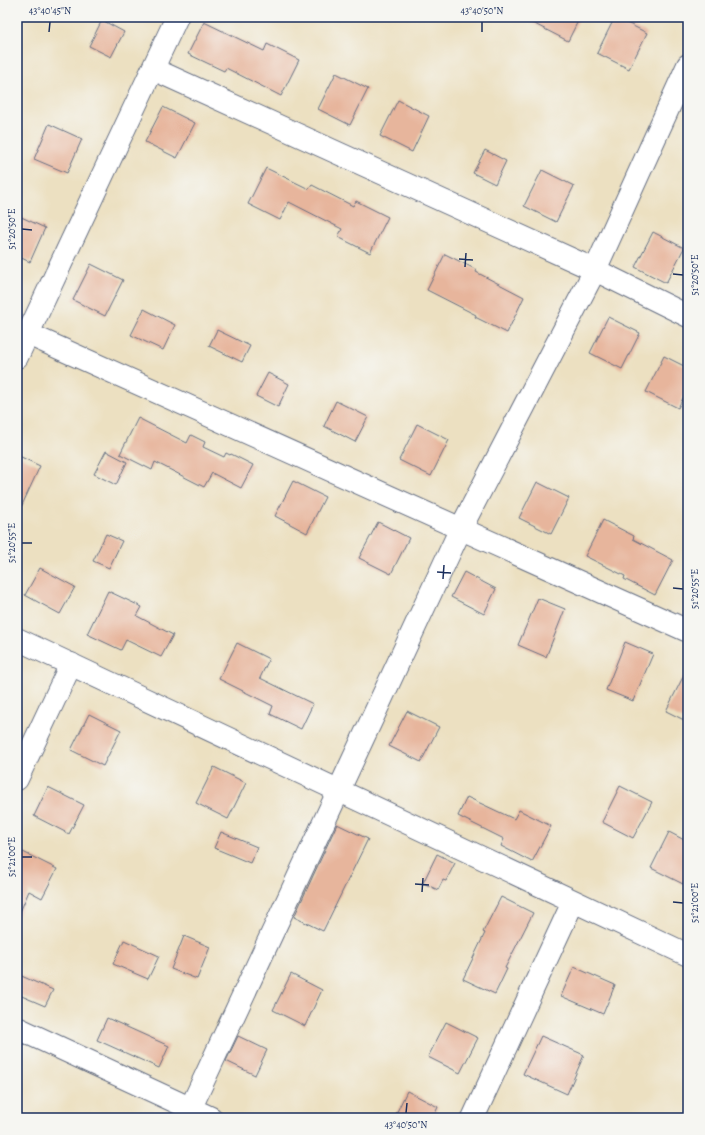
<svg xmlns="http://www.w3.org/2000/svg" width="705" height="1135" font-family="Alegreya,serif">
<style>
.building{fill:#e7b59c}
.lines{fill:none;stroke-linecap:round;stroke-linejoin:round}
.minor-casing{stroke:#646d81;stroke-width:24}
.minor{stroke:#fff;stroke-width:22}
.ticks{fill:none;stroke:#1b2f5e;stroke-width:1.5}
.neatline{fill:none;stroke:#1b2f5e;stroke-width:1.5}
.ticks-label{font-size:10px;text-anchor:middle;fill:#1b2f5e}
</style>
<rect width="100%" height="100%" fill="#f6f6f2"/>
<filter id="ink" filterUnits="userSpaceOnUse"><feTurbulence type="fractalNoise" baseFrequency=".025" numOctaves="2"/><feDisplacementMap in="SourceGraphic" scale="8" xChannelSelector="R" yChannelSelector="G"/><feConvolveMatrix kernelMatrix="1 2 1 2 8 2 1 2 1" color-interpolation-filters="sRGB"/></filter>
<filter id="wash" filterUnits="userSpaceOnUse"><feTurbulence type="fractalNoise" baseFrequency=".012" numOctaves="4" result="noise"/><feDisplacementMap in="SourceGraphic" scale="16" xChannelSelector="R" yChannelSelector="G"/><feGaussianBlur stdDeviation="0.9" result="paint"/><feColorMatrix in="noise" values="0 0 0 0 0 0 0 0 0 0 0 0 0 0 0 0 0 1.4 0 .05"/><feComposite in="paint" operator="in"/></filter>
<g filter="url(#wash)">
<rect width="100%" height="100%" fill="#ece0c1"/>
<g id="blocks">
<!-- building -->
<g class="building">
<path d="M 521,17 L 580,17 L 568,41 Z"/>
<path d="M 615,17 L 647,33 L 629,69 L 597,53 Z"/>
<path d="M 102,20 L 124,32 L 111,57 L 89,46 Z"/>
<path d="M 204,22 L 264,51 L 267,44 L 299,60 L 281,96 L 226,68 L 224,71 L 188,54 Z"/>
<path d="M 336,73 L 368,89 L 350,125 L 318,109 Z"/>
<path d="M 398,100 L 429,116 L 412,152 L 380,136 Z"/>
<path d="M 163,107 L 195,123 L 177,158 L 145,142 Z"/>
<path d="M 49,124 L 82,139 L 67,173 L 34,159 Z"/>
<path d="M 485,150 L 506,161 L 495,184 L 473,173 Z"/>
<path d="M 266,168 L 309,189 L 312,185 L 353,206 L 356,201 L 388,217 L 370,253 L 338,237 L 342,229 L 289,202 L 280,220 L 248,204 Z"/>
<path d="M 542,170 L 574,186 L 556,222 L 524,206 Z"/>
<path d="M 17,215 L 45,228 L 30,262 L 17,256 Z"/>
<path d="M 653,232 L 684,248 L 666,283 L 635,267 Z"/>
<path d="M 445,254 L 477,270 L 476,272 L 524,297 L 507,333 L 475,317 L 476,315 L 427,290 Z"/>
<path d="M 91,264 L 123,280 L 105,316 L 73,300 Z"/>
<path d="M 144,309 L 175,325 L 163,350 L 131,335 Z"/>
<path d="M 608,317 L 640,333 L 622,369 L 590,353 Z"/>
<path d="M 217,330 L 250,346 L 242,362 L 209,346 Z"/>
<path d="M 664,356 L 688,368 L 688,388 L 678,408 L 646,392 Z"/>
<path d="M 268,373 L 289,384 L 278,407 L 256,396 Z"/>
<path d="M 336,401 L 368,417 L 355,442 L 324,426 Z"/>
<path d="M 138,418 L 187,443 L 191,435 L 205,442 L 203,447 L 224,457 L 226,453 L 230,455 L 231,454 L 253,465 L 241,488 L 212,473 L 204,487 L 155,462 L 152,470 L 120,454 Z"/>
<path d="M 417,424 L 449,440 L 431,476 L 399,460 Z"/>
<path d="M 106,451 L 127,462 L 116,485 L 94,474 Z"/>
<path d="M 17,455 L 40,466 L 17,516 Z"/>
<path d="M 293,481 L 325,497 L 307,533 L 275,516 Z"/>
<path d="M 537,482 L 569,498 L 551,534 L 519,518 Z"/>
<path d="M 603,520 L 634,536 L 633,539 L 673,560 L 655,595 L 624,579 L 625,576 L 585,556 Z"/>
<path d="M 378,522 L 409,538 L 391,574 L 359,558 Z"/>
<path d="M 106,534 L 122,541 L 109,568 L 93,561 Z"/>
<path d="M 40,568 L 75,587 L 60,614 L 25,595 Z"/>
<path d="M 464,572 L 496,589 L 484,614 L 451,597 Z"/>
<path d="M 108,591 L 142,607 L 137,616 L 173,635 L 161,657 L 126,640 L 121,650 L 87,634 Z"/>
<path d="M 538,598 L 565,609 L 546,657 L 518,645 Z"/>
<path d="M 625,642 L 653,654 L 633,701 L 606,690 Z"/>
<path d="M 237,643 L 269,659 L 260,678 L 313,704 L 301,729 L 270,714 L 273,706 L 219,679 Z"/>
<path d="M 688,667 L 688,722 L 666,711 Z"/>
<path d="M 407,711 L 439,727 L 421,762 L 389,746 Z"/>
<path d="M 89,714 L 121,730 L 103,766 L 71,750 Z"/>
<path d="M 214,767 L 246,783 L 228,819 L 196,803 Z"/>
<path d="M 620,786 L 652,802 L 633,838 L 602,822 Z"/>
<path d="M 48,787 L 84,805 L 69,834 L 34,816 Z"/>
<path d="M 467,797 L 514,819 L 519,810 L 551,826 L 532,862 L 501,846 L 504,839 L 458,816 Z"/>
<path d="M 337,824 L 368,839 L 323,931 L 294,917 Z"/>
<path d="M 221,832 L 257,847 L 250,863 L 214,848 Z"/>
<path d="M 669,832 L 688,842 L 688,873 L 683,884 L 651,868 Z"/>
<path d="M 17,849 L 57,869 L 42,898 L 29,891 L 17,919 Z"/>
<path d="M 437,854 L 455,863 L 446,881 L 443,880 L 438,890 L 423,883 Z"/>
<path d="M 501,897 L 533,913 L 505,968 L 507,969 L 495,994 L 463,979 L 485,933 L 483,932 Z"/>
<path d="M 184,936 L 210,947 L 197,979 L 171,969 Z"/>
<path d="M 124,940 L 159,956 L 148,979 L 113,964 Z"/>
<path d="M 574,967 L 615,985 L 603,1014 L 561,996 Z"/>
<path d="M 17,974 L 53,990 L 45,1006 L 17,994 Z"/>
<path d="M 291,974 L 322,990 L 305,1026 L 273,1010 Z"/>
<path d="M 107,1018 L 169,1046 L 159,1068 L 97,1040 Z"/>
<path d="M 446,1022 L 478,1038 L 460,1073 L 428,1057 Z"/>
<path d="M 238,1036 L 267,1050 L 255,1075 L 226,1061 Z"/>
<path d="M 541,1036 L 584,1055 L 567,1094 L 523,1074 Z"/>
<path d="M 407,1091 L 438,1107 L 433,1118 L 394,1118 Z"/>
</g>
</g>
</g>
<g filter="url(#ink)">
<use href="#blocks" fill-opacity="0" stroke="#646d81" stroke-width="1"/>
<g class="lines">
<defs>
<g id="minor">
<path d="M 153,69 L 595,270 L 688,316"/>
<path d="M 28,334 L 688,631"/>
<path d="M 17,357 L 177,17"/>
<path d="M 17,639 L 688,955"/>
<path d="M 17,779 L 71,664"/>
<path d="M 17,1028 L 211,1118"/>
<path d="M 186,1118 L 461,528 L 595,270 L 688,65"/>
<path d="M 473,1118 L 573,902"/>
</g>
</defs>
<!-- minor casing -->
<use href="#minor" class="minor-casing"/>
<!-- minor -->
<use href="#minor" class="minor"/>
</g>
</g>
<!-- ticks -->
<path class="ticks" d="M 49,32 L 50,22M 482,32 L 482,22M 22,229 L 32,230M 459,259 L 473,260M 465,267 L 466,253M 673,274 L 683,275M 22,543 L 32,543M 437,572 L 451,573M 443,579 L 444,565M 673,588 L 683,589M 22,857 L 32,857M 415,884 L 429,885M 422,892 L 423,878M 673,902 L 683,903M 406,1113 L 407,1103"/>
<!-- margin -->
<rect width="705" height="1135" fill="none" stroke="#f6f6f2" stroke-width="44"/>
<rect x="22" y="22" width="661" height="1091" class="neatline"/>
<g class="ticks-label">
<text x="50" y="14">43°40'45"N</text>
<text x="482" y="14">43°40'50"N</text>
<text transform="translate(11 229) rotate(-90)" y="4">51°20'50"E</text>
<text transform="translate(694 275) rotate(-90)" y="4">51°20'50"E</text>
<text transform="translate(11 543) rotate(-90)" y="4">51°20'55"E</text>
<text transform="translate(694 589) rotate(-90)" y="4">51°20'55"E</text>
<text transform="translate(11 857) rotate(-90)" y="4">51°21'00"E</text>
<text transform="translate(694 903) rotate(-90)" y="4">51°21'00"E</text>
<text x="406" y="1128">43°40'50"N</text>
</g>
</svg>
